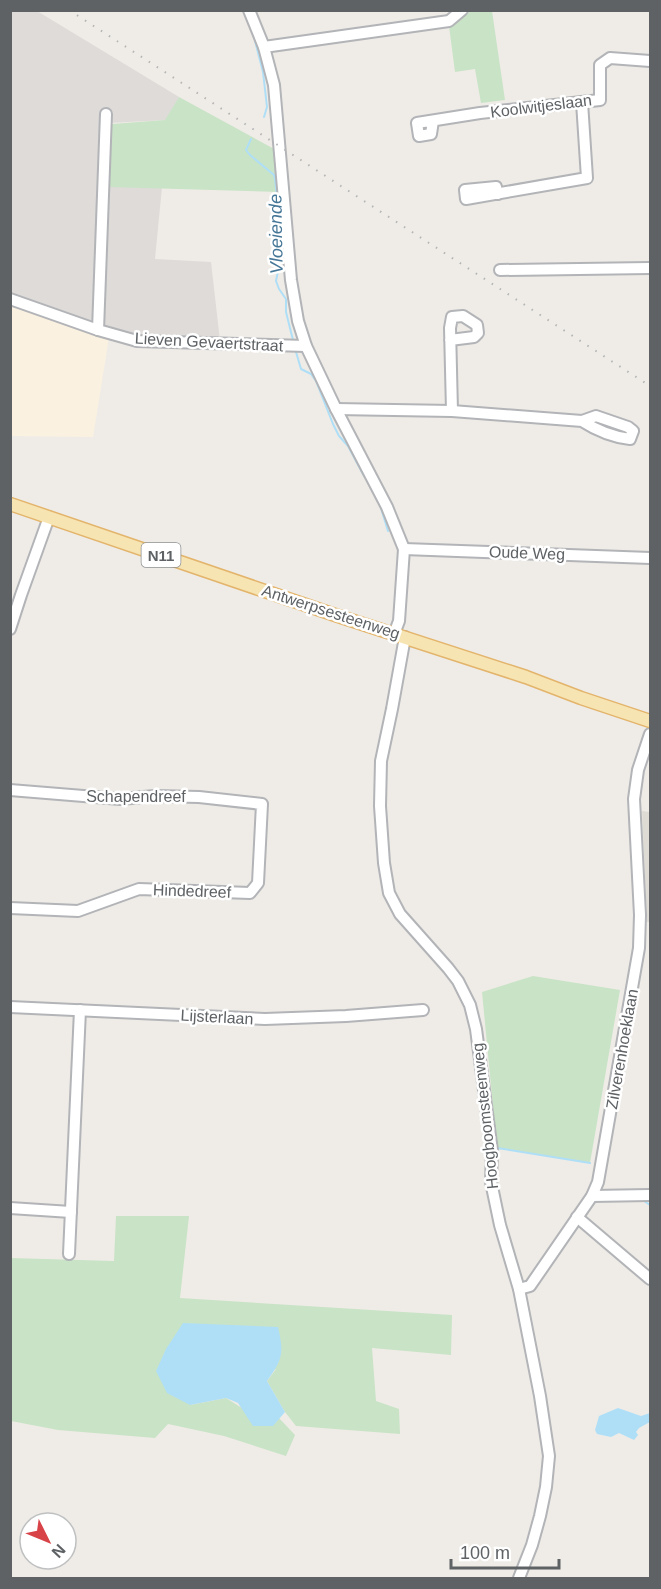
<svg xmlns="http://www.w3.org/2000/svg" width="661" height="1589" font-family="Helvetica,sans-serif">
<style>
.commercial{fill:#fbf1e0}
.industrial{fill:#dedbd9}
.education{fill:#dedbd5}
.green{fill:#c9e3c6}
.water{fill:#afdff7}
.lines{fill:none;stroke-linecap:round;stroke-linejoin:round}
.stream{stroke:#afdff7;stroke-width:2}
.minor-casing{stroke:#b2b4b7;stroke-width:14}
.major-casing{stroke:#e3b46b;stroke-width:15}
.minor{stroke:#fff;stroke-width:10}
.major{stroke:#f7e4b3;stroke-width:12}
.rail{stroke:#b4b5b5;stroke-width:2;stroke-dasharray:1.5 8;stroke-linecap:butt}
.labels{text-anchor:middle;dominant-baseline:central;stroke-width:5;stroke-linejoin:round;paint-order:stroke}
.shield{fill:#fff;stroke:#8e9193;stroke-width:1.5}
.shield-label{font-size:15px;font-weight:bold;fill:#5e6265}
.street-label{font-size:16px;fill:#5e6265;stroke:#fff}
.water-label{font-size:18px;font-style:italic;fill:#467797;stroke:#fff}
</style>
<rect width="100%" height="100%" fill="#efece7"/>
<!-- commercial -->
<path class="commercial" d="M 11,307 L 109,337 L 93,437 L 11,436 Z"/>
<!-- industrial -->
<path class="industrial" d="M 10,11 L 37,11 L 179,97 L 166,120 L 109,123 L 109,187 L 162,187 L 155,259 L 211,262 L 220,341 L 200,350 L 109,336 L 11,305 Z"/>
<!-- education -->
<path class="education" d="M 642,811 L 650,812 L 650,922 L 647,922 Z"/>
<!-- green -->
<g class="green">
<path d="M 471,11 L 492,11 L 505,100 L 481,103 L 475,69 L 455,72 L 449,26 Z"/>
<path d="M 179,97 L 276,150 L 280,192 L 108,187 L 112,124 L 165,120 Z"/>
<path d="M 533,976 L 620,990 L 590,1163 L 497,1148 L 482,992 Z"/>
<path d="M 116,1216 L 189,1216 L 180,1298 L 452,1315 L 451,1355 L 372,1348 L 376,1401 L 399,1409 L 400,1434 L 296,1426 L 285,1412 L 267,1381 L 276,1369 L 190,1405 L 226,1398 L 253,1415 L 278,1417 L 295,1435 L 286,1456 L 224,1436 L 168,1424 L 155,1438 L 58,1430 L 11,1421 L 10,1258 L 114,1261 Z"/>
</g>
<!-- water -->
<g class="water">
<path d="M 183,1323 L 278,1327 C 284,1353 283,1359 267,1381 L 285,1412 L 273,1426 L 253,1426 L 238,1403 L 226,1398 L 190,1405 L 167,1393 L 156,1371 L 166,1349 Z"/>
<path d="M 618,1408 L 641,1416 L 650,1413 L 650,1422 L 639,1428 L 636,1432 L 638,1435 L 634,1440 L 619,1433 L 611,1437 L 597,1434 L 595,1430 L 599,1416 Z"/>
</g>
<g class="lines">
<!-- stream -->
<g class="stream">
<path d="M 246,16 L 253,33 L 263,72 L 267,107 L 264,117"/>
<path d="M 251,139 L 246,150 L 250,155 L 274,175 L 275,179 L 278,207 L 277,241 L 281,256 L 276,281 L 279,289 L 286,299 L 286,312 L 293,340"/>
<path d="M 296,352 L 301,369 L 311,374 L 316,381 L 333,424 L 339,436 L 348,446 L 364,476"/>
<path d="M 368,482 L 372,489"/>
<path d="M 380,505 L 388,531"/>
<path d="M 497,1148 L 590,1163"/>
<path d="M 644,1201 L 650,1205"/>
</g>
<defs>
<g id="minor">
<path d="M 249,10 L 264,47 L 274,85 L 291,280 L 298,321 L 306,346 L 336,409 L 387,507 L 404,549 L 399,621 L 394,634"/>
<path d="M 264,47 L 449,21 L 462,10"/>
<path d="M 433,121 L 431,134 L 419,136 L 417,123 L 480,113 L 600,100 L 600,65 L 610,58 L 650,61"/>
<path d="M 498,194 L 496,187 L 465,190 L 466,199 L 587,178 L 582,102"/>
<path d="M 500,270 L 650,268"/>
<path d="M 10,299 L 98,330 L 137,341 L 306,346"/>
<path d="M 98,330 L 106,114"/>
<path d="M 450,340 L 474,337 L 478,333 L 477,325 L 463,316 L 452,317 L 450,328 L 452,411"/>
<path d="M 336,409 L 452,411 L 582,421 C 596,430 613,437 630,439 L 633,431 L 628,427 L 596,416 L 582,421"/>
<path d="M 404,549 L 650,558"/>
<path d="M 10,629 L 21,595 L 49,517"/>
<path d="M 405,637 L 392,709 L 381,761 L 380,806 L 384,863 L 389,893 L 400,914 L 448,968 L 458,981 L 470,1005 L 476,1029 L 492,1151 L 491,1182 L 500,1225 L 519,1289 L 540,1396 L 549,1456 L 546,1487 L 540,1516 L 532,1545 L 519,1578"/>
<path d="M 10,790 L 120,799 L 155,796 L 199,797 L 262,804 L 258,883 L 250,893 L 139,889 L 78,911 L 10,908"/>
<path d="M 10,1007 L 265,1019 L 346,1016 L 423,1010"/>
<path d="M 592,1196 L 650,1195"/>
<path d="M 10,1208 L 71,1212"/>
<path d="M 577,1217 L 650,1279"/>
<path d="M 69,1254 L 80,1010"/>
<path d="M 519,1289 L 530,1286 L 592,1196 L 598,1182 L 639,948 L 640,915 L 634,799 L 638,770 L 650,734"/>
</g>
<path id="major" d="M 10,504 L 338,616 L 526,677 L 581,698 L 650,721"/>
</defs>
<!-- minor casing -->
<use href="#minor" class="minor-casing"/>
<!-- major casing -->
<use href="#major" class="major-casing"/>
<!-- minor -->
<use href="#minor" class="minor"/>
<!-- major -->
<use href="#major" class="major"/>
<!-- rail -->
<path class="rail" d="M 69,10 L 650,386"/>
</g>
<g class="labels">
<!-- shield labels -->
<rect class="shield" x="141.5" y="543" width="39" height="24" rx="4.5"/>
<g class="shield-label">
<text x="161" y="555">N11</text>
</g>
<!-- street labels -->
<g class="street-label">
<text transform="translate(541 106) rotate(-7)">Koolwitjeslaan</text>
<text transform="translate(209 342) rotate(3)">Lieven Gevaertstraat</text>
<text transform="translate(527 553) rotate(2)">Oude Weg</text>
<text transform="translate(331 612) rotate(18)">Antwerpsesteenweg</text>
<text x="136" y="796">Schapendreef</text>
<text transform="translate(192 891) rotate(2)">Hindedreef</text>
<text transform="translate(217 1017) rotate(3)">Lijsterlaan</text>
<text transform="translate(622 1049) rotate(-80)">Zilverenhoeklaan</text>
<text transform="translate(485 1116) rotate(-96)">Hoogboomsteenweg</text>
</g>
<!-- water labels -->
<g class="water-label">
<text transform="translate(276 234) rotate(-91)">Vloeiende</text>
</g>
</g>
<!-- border -->
<rect width="661" height="1589" fill="none" stroke="#5e6265" stroke-width="24"/>
<!-- north arrow -->
<g transform="translate(48 1541) rotate(133)"><circle r="28" fill="#ffffff" stroke="#bfc0c1" stroke-width="1.5"/>
<path d="M0-4.5L10 22L0 15L-10 22Z" fill="#d84348"/>
<text y="-9" font-size="16" font-weight="bold" text-anchor="middle" fill="#5e6265">N</text>
</g>
<!-- scale -->
<path d="M451 1559v9h108v-9" fill="none" stroke="#5e6265" stroke-width="3"/>
<text x="460" y="1559" font-size="18" fill="#5e6265" stroke="#ffffff" stroke-width="4.5" paint-order="stroke">100 m</text>
</svg>
